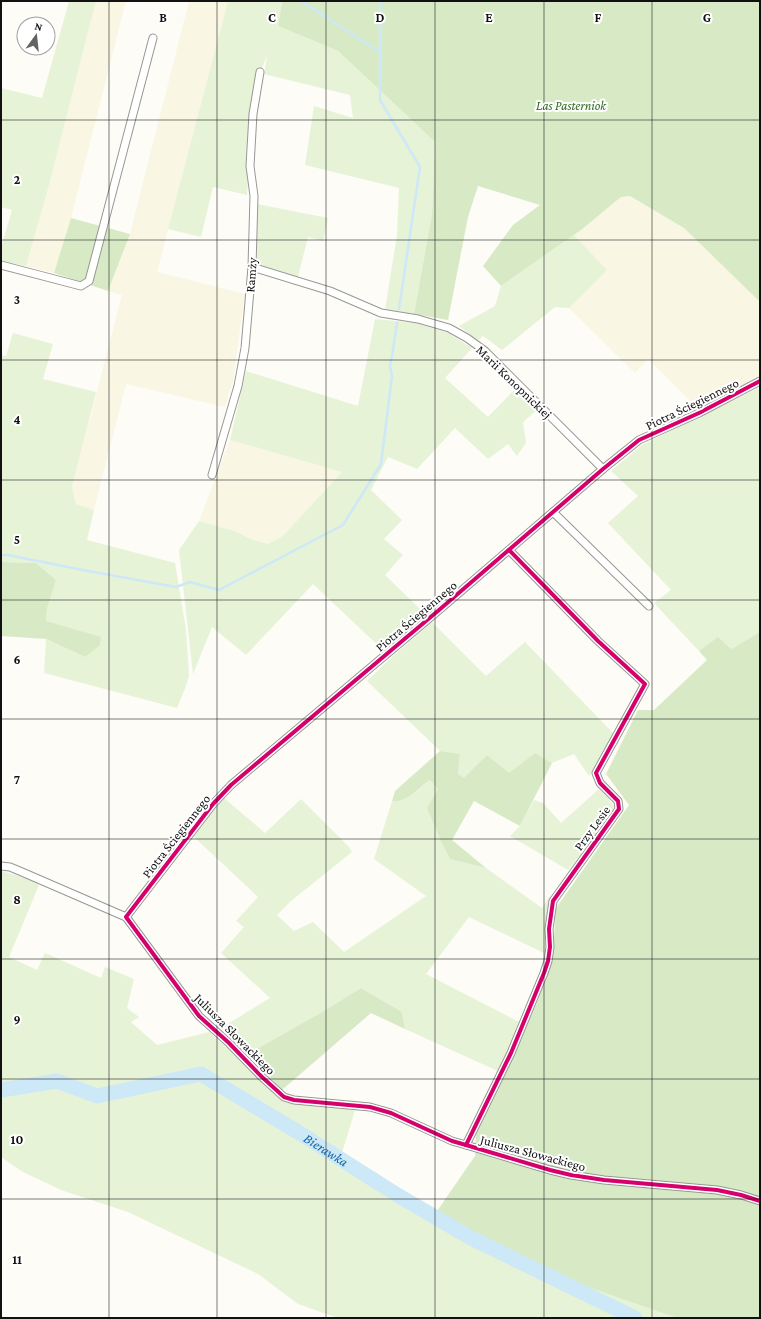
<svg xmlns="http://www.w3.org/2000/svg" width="761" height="1319" font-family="'Crimson Pro',serif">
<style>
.farmland{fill:#f9f7e4}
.green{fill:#e7f3d7}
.forest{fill:#d8eac5}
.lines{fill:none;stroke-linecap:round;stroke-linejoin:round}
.stream{stroke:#cde8f7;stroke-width:2.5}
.river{stroke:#cde8f7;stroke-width:15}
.street-casing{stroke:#979795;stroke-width:9}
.street{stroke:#fffffe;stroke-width:7}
.cycleway-casing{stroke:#fff;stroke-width:6}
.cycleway{stroke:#d6006c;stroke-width:4}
.grid{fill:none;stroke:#111;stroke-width:1;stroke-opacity:0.55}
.labels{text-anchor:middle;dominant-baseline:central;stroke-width:4;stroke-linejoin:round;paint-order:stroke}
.park-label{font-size:13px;font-style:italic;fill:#2f6b1f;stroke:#fff}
.street-label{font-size:13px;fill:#111;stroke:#fff}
.water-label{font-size:14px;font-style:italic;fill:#1768a6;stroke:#fff}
.grid-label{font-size:13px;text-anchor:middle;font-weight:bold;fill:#111;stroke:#fff;stroke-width:4;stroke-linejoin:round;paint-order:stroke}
</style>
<rect width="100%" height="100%" fill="#fdfcf7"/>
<!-- farmland -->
<g class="farmland">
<path d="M 96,1 L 126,1 L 71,218 L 54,273 L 26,266 L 48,189 Z"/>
<path d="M 189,1 L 228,1 L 157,272 L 245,294 L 233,381 L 225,407 L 126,384 L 94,510 L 76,504 L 72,487 L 122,295 L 108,291 L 130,234 Z"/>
<path d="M 630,196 L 684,228 L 760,302 L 760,376 L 699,410 L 648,359 L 635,373 L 569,308 L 606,270 L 574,235 L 621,197 Z"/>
<path d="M 230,440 L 343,472 L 283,537 L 268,545 L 253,540 L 235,531 L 199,521 Z"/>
</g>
<!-- green -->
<g class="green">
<path d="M 69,1 L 96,1 L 48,189 L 26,266 L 1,261 L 1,248 L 12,210 L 1,207 L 1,88 L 42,98 Z"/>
<path d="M 228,1 L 282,1 L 278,26 L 338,51 L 435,142 L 432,214 L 414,314 L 385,310 L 397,235 L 399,188 L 305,165 L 314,106 L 353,118 L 350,95 L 264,74 L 267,56 L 254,87 L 247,195 L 213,187 L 201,237 L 168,229 Z"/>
<path d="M 257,204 L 328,218 L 323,241 L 308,237 L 298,277 L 257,264 Z"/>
<path d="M 574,235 L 607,270 L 569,308 L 555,307 L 502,350 L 483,336 L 478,341 L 459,326 L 495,306 L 501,286 Z"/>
<path d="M 375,319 L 416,323 L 448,333 L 472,348 L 445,378 L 488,417 L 515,389 L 537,410 L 523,422 L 526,443 L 517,456 L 508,444 L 488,459 L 455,428 L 417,469 L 388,457 L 371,490 L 402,520 L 384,539 L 403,555 L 385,575 L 424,613 L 383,650 L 313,584 L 246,655 L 212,627 L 193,674 L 179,550 L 199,521 L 235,531 L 253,540 L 268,544 L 283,536 L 342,472 L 230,440 L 246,371 L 358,406 Z"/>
<path d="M 13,333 L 53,344 L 43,379 L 96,392 L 72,487 L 76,504 L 94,510 L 87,540 L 175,563 L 186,630 L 189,676 L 186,686 L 177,708 L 44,673 L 46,639 L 85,657 L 46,621 L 47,609 L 56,580 L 36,563 L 1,562 L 1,355 L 6,356 Z"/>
<path d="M 760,387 L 760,632 L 731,649 L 718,638 L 699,651 L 654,603 L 671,590 L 608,523 L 638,496 L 611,471 L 642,445 Z"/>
<path d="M 432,622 L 486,676 L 525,642 L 614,734 L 589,776 L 574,754 L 552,763 L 535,753 L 509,774 L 487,755 L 464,779 L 458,774 L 460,754 L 440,751 L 367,681 L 392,657 Z"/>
<path d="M 430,780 L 438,789 L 450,859 L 486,868 L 542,908 L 550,896 L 546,954 L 469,917 L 426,974 L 521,1023 L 500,1072 L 405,1029 L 402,1012 L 361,988 L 322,1012 L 248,1054 L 221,1028 L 270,998 L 221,953 L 244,927 L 236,921 L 258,897 L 193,836 L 224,798 L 265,833 L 301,799 L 349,847 L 352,852 L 291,901 L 277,915 L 294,931 L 313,922 L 344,952 L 426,896 L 374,859 L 392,801 C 407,803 419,789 430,780 Z"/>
<path d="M 599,789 L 608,798 L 614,807 L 609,820 L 568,870 L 510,836 L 520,826 L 534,800 L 543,803 L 561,823 Z"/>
<path d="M 1,871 L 36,881 L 39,885 L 9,957 L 37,970 L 45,953 L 101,978 L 105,967 L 134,979 L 127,1008 L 139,1017 L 131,1022 L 157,1045 L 209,1032 L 259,1076 L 281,1100 L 355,1110 L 341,1156 L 200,1071 L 148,1079 L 164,1087 L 199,1079 L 501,1256 L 560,1287 L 544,1272 L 677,1318 L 338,1318 L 298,1304 L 258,1274 L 128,1212 L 61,1190 L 21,1171 L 1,1157 Z"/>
</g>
<!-- forest -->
<g class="forest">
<path d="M 282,1 L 760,1 L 760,302 L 684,228 L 630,196 L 621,197 L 581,230 L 501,286 L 483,266 L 513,225 L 540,205 L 478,186 L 468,217 L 448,320 L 414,314 L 432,214 L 435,142 L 338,51 L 278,26 Z"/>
<path d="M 71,218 L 130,234 L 108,291 L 54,273 Z"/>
<path d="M 1,562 L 36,563 L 56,580 L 47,609 L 46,621 L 101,637 L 100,645 L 85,657 L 46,639 L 1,636 Z"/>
<path d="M 760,632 L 760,1318 L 677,1318 L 544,1272 L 435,1214 L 475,1156 L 476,1129 L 507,1070 L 539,998 L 553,951 L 556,908 L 629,805 L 606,774 L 638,710 L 654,710 L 707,660 L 699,651 L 718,637 L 731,649 Z"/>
<path d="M 440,751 L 460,754 L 458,774 L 464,778 L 487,755 L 509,773 L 535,753 L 552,763 L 520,826 L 474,801 L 452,840 L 486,868 L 450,859 L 440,839 L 427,808 L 438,789 L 430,780 C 418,788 408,803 392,801 L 395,791 Z"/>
<path d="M 361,988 L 402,1012 L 405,1029 L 371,1013 L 282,1090 L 248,1054 L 322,1012 Z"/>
</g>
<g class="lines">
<!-- stream -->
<g class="stream">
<path d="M 301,1 L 380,52"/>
<path d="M 383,1 L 380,5 L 380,100 L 420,167 L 399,309"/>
<path d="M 1,555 L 8,555 L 83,570 L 176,587 L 190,582 L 219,590 L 343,525 L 381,464 L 392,376 L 390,366 L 392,356 L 397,323"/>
</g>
<!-- river -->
<path class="river" id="s1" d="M 1,1090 L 57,1081 L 97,1096 L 201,1074 L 298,1132 L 399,1196 L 471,1238 L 635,1318"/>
<defs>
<g id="street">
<path d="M 1,265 L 81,286 L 89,281 L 153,38"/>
<path d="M 252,267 L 330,291 L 381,313 L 418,319 L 449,328 L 467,338 L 485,351 L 603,469"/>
<path d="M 212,475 L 238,386 L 245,348 L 252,267 L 254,196 L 250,166 L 253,114 L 260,72"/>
<path d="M 553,512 L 649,606"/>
<path d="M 1,866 L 10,867 L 22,872 L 126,917 L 199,1016 L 229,1043 L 262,1077 L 284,1097 L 294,1100 L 370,1107 L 391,1113 L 452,1141 L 466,1145 L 550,1170 L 571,1175 L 604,1180 L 717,1190 L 741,1195 L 760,1201"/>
<path d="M 126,917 L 213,804 L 231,785 L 439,610 L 603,469 L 639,440 L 699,413 L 760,381"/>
<path d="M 466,1145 L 511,1053 L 544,973 L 548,961 L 550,947 L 549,929 L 553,901 L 619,809 L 618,801 L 600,783 L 596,773 L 645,684 L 598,641 L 509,550"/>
</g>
</defs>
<!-- street casing -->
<use href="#street" class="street-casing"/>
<!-- street -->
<use href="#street" class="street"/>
<defs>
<g id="cycleway">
<path d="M 760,381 L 699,413 L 639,440 L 603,469 L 439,610 L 231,785 L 213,804 L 126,917 L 199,1016 L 229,1043 L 262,1077 L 284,1097 L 294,1100 L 370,1107 L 391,1113 L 452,1141 L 466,1145 L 550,1170 L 571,1175 L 604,1180 L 717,1190 L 741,1195 L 760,1201"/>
<path d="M 466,1145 L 511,1053 L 544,973 L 548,961 L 550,947 L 549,929 L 553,901 L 619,809 L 618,801 L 600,783 L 596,773 L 645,684 L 598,641 L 509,550"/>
</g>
</defs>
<!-- cycleway casing -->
<use href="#cycleway" class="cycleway-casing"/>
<!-- cycleway -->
<use href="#cycleway" class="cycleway"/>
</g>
<!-- grid -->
<path class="grid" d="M 109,1 L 109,1318M 217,1 L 217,1318M 326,1 L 326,1318M 435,1 L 435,1318M 544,1 L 544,1318M 652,1 L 652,1318M 1,120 L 760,120M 1,240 L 760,240M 1,360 L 760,360M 1,480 L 760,480M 1,600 L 760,600M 1,719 L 760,719M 1,839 L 760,839M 1,959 L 760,959M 1,1079 L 760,1079M 1,1199 L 760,1199"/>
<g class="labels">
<!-- park labels -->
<g class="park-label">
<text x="571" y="105">Las Pasterniok</text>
</g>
<!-- street labels -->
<g class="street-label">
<text transform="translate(251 275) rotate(-86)">Ramży</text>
<text transform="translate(514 382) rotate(44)">Marii Konopnickiej</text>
<text transform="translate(692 404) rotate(-26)">Piotra Ściegiennego</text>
<text transform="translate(416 616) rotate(-40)">Piotra Ściegiennego</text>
<text transform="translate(592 828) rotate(-54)">Przy Lesie</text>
<text transform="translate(176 836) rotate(-52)">Piotra Ściegiennego</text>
<text transform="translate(235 1034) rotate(45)">Juliusza Słowackiego</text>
<text transform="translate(533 1153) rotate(15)">Juliusza Słowackiego</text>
</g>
<!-- water labels -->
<g class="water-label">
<text stroke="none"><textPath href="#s1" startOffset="352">Bierawka</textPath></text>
</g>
</g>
<g class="grid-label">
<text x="163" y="22">B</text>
<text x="272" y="22">C</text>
<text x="380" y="22">D</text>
<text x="489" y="22">E</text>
<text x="598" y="22">F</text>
<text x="707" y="22">G</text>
<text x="17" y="184">2</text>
<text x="17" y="304">3</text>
<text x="17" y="424">4</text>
<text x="17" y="544">5</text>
<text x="17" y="664">6</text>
<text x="17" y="784">7</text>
<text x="17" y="904">8</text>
<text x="17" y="1024">9</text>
<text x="17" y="1144">10</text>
<text x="17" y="1264">11</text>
</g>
<!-- border -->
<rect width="761" height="1319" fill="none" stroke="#111111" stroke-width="4"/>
<!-- north arrow -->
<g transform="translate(36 36) rotate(15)"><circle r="19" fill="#ffffff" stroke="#a0a0a0"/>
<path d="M0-3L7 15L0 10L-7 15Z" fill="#646362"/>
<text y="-6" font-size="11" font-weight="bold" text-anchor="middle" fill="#111111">N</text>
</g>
</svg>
